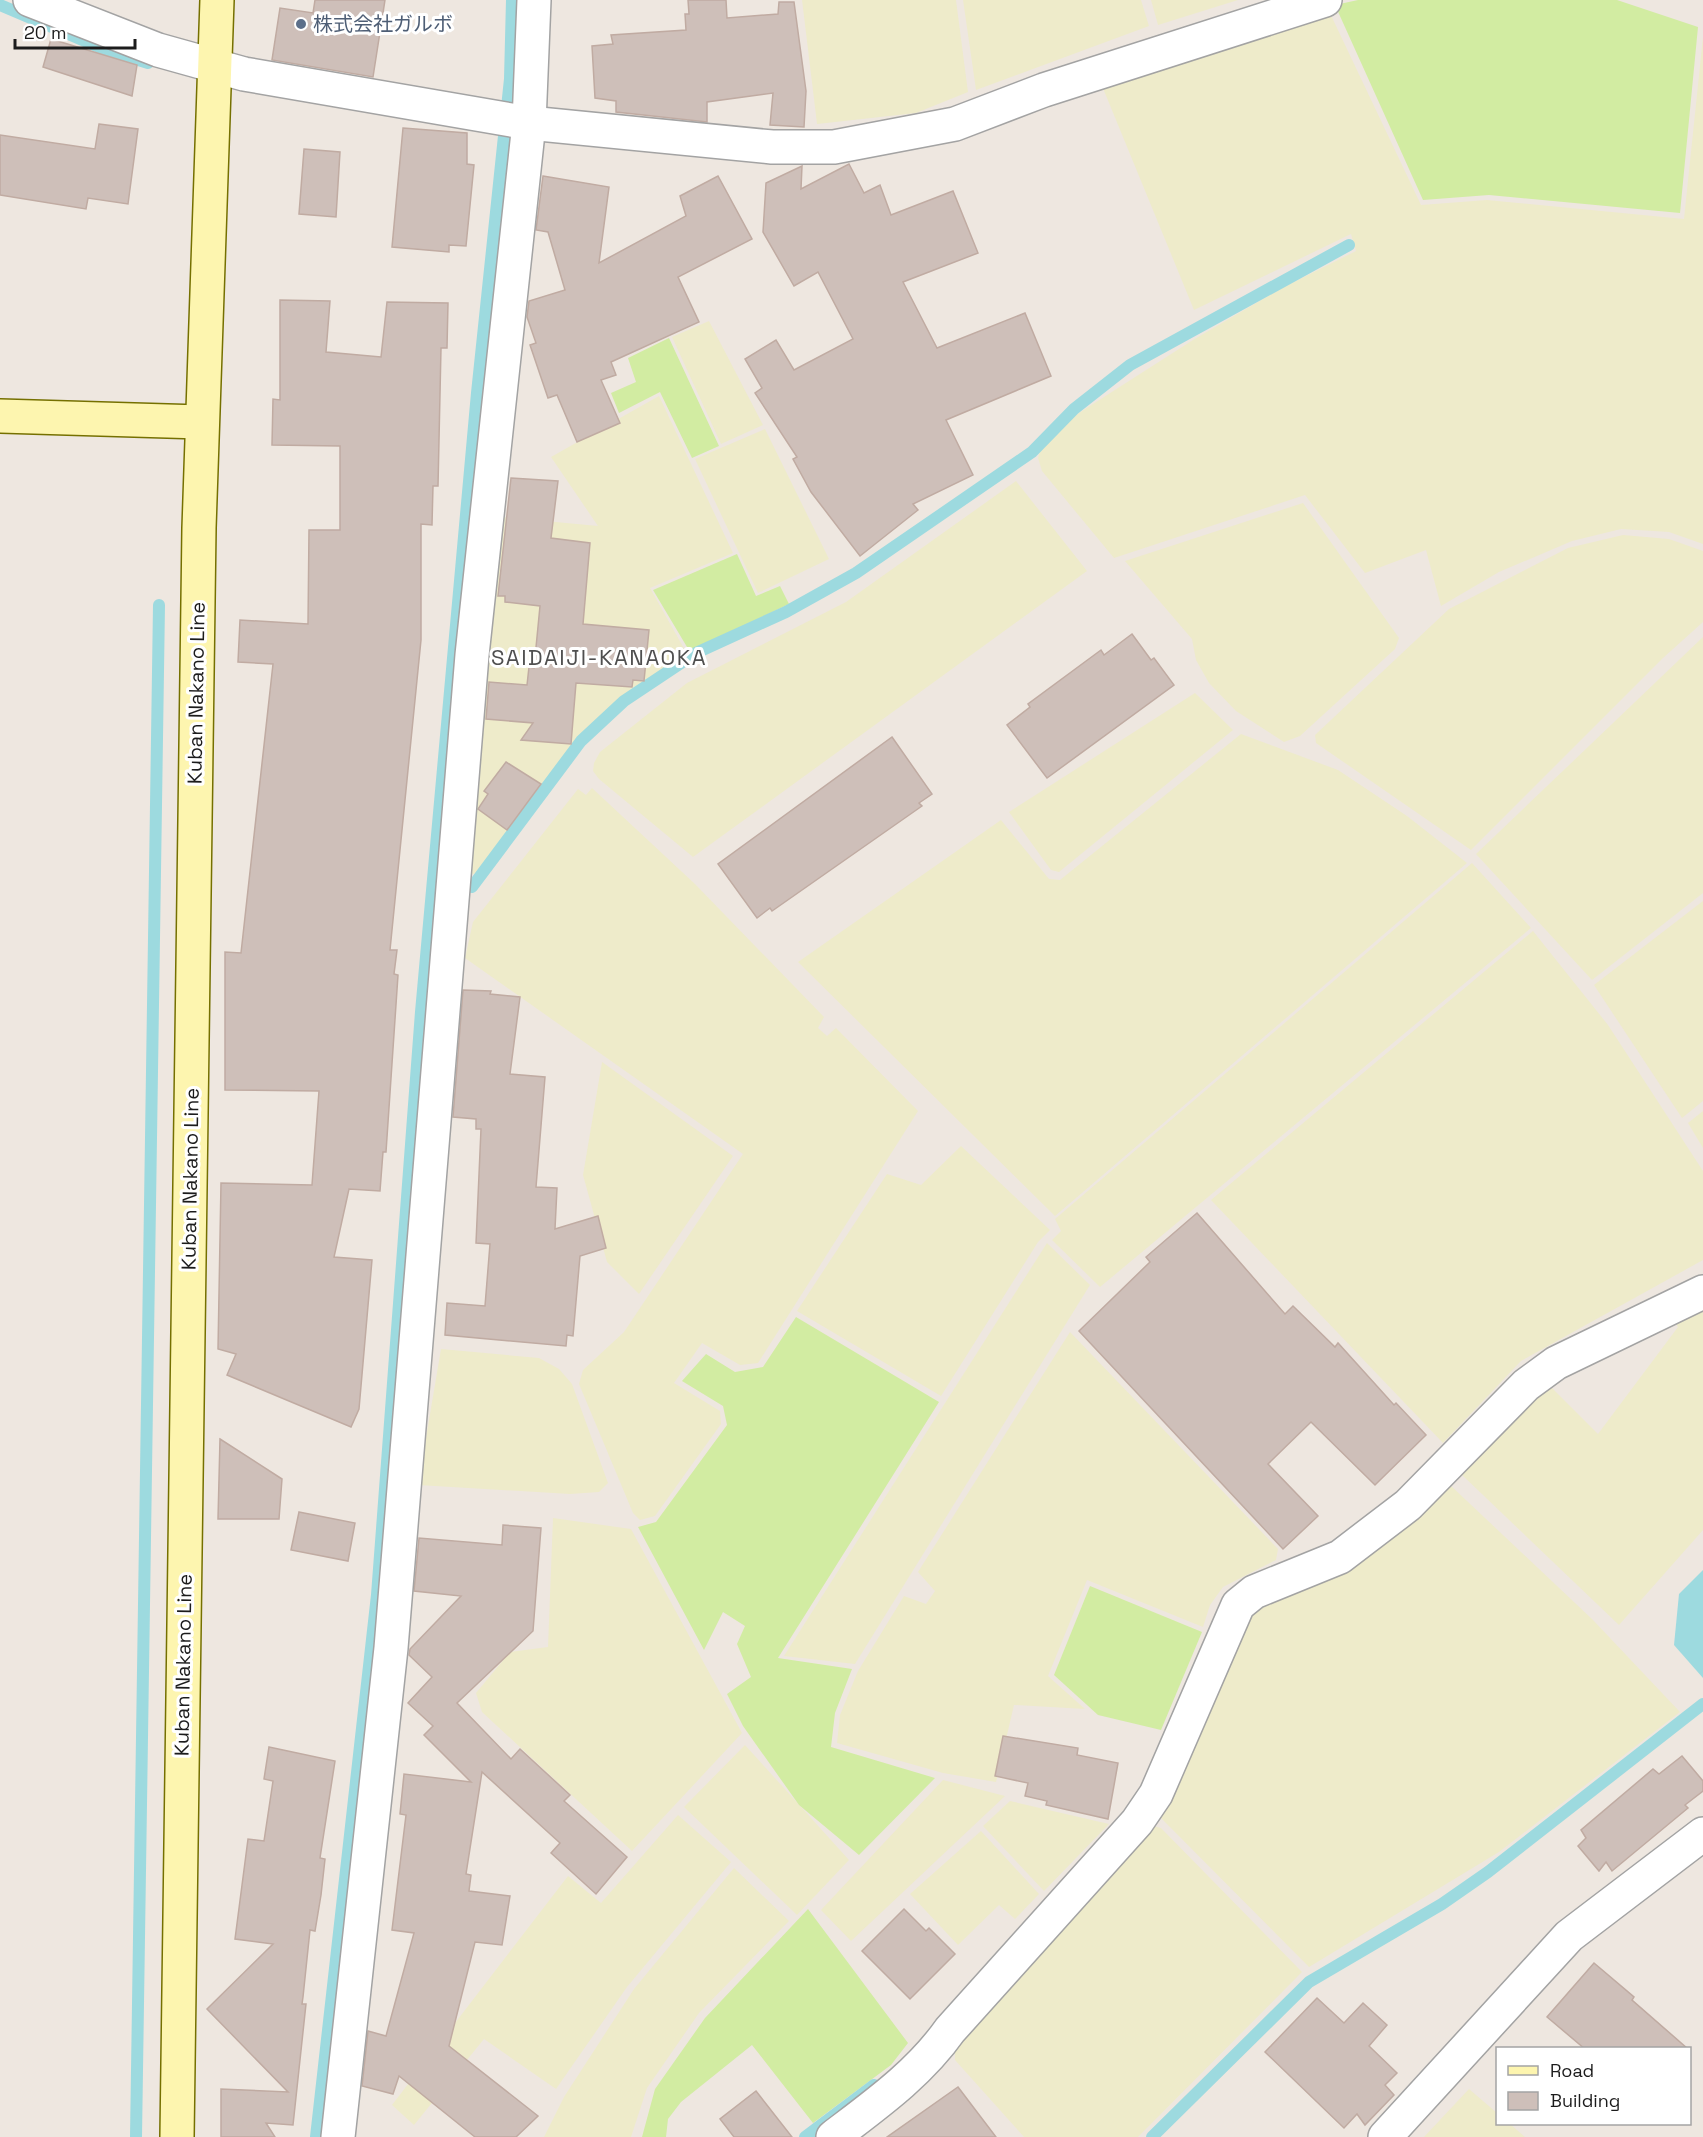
<svg xmlns="http://www.w3.org/2000/svg" width="1703" height="2137" font-family="'Space Grotesk','Noto Sans JP',sans-serif">
<style>
.farmland{fill:#eeebca}
.grass{fill:#d2eca2}
.water{fill:#9ddadf}
.lines{fill:none;stroke-linecap:round;stroke-linejoin:round}
.stream{stroke:#9ddadf;stroke-width:12}
.building{fill:#cebfb9;stroke:#c0aba2;stroke-width:1.5}
.street-casing{stroke:#a3a3a3;stroke-width:36}
.secondary-casing{stroke:#757000;stroke-width:36}
.street{stroke:#fff;stroke-width:33}
.secondary{stroke:#fdf5af;stroke-width:33}
.service-dot{fill:#5c6f8a;stroke:#fff;stroke-width:2}
.labels{text-anchor:middle;dominant-baseline:central;stroke-width:6;stroke-linejoin:round;paint-order:stroke}
.service-label{font-size:20px;fill:#4e5e75;stroke:#fff;text-anchor:start}
.street-label{font-size:20px;fill:#1c1c1c;stroke:#fff}
.quarter-label{font-size:22px;letter-spacing:1.5px;fill:#4f4f4f;stroke:#fff}
</style>
<rect width="100%" height="100%" fill="#eee7e0"/>
<!-- farmland -->
<g class="farmland">
<path d="M 802,0 L 956,0 L 968,92 L 916,113 L 817,124 Z"/>
<path d="M 963,0 L 1141,0 L 1149,26 L 976,90 Z"/>
<path d="M 1151,0 L 1238,0 L 1158,25 Z"/>
<path d="M 1328,9 L 1421,205 L 1487,200 L 1684,219 L 1703,37 L 1703,544 L 1669,532 L 1621,529 L 1572,541 L 1499,572 L 1441,606 L 1426,550 L 1365,573 L 1305,495 L 1114,558 L 1042,471 L 1038,458 L 1042,445 L 1068,420 L 1193,340 L 1282,288 L 1356,251 L 1351,234 L 1194,310 L 1100,81 Z"/>
<path d="M 709,321 L 763,425 L 721,444 L 672,337 Z"/>
<path d="M 659,396 L 733,553 L 650,588 L 686,652 L 627,694 L 581,734 L 477,873 L 466,876 L 502,517 L 598,526 L 551,457 Z"/>
<path d="M 765,429 L 829,559 L 758,593 L 695,459 Z"/>
<path d="M 1016,481 L 1087,571 L 693,857 L 599,779 L 593,771 L 594,763 L 600,752 L 687,683 L 846,602 Z"/>
<path d="M 1303,503 L 1399,638 L 1395,649 L 1300,736 L 1284,742 L 1236,711 L 1209,683 L 1196,660 L 1192,639 L 1125,561 Z"/>
<path d="M 1623,535 L 1669,539 L 1703,551 L 1703,622 L 1663,658 L 1471,850 L 1316,743 L 1315,735 L 1449,609 L 1568,548 Z"/>
<path d="M 1703,637 L 1703,893 L 1592,980 L 1476,854 Z"/>
<path d="M 1195,693 L 1233,730 L 1059,872 L 1051,870 L 1009,812 Z"/>
<path d="M 1241,734 L 1338,770 L 1407,816 L 1467,863 L 1055,1216 L 798,962 L 1001,820 L 1049,879 L 1060,880 Z"/>
<path d="M 592,788 L 695,884 L 824,1017 L 818,1028 L 827,1036 L 836,1028 L 918,1111 L 758,1363 L 740,1365 L 702,1343 L 674,1383 L 720,1411 L 721,1424 L 655,1516 L 640,1520 L 633,1513 L 579,1384 L 583,1370 L 624,1332 L 743,1154 L 465,958 L 473,922 L 578,789 L 586,795 Z"/>
<path d="M 1472,863 L 1531,928 L 1100,1287 L 1052,1240 L 1061,1231 L 1055,1219 Z"/>
<path d="M 1703,901 L 1703,1101 L 1682,1118 L 1594,985 Z"/>
<path d="M 1533,931 L 1608,1025 L 1703,1171 L 1703,1260 L 1521,1361 L 1443,1443 L 1211,1200 Z"/>
<path d="M 602,1062 L 733,1156 L 639,1294 L 607,1262 L 583,1175 Z"/>
<path d="M 1703,1111 L 1703,1148 L 1688,1123 Z"/>
<path d="M 961,1146 L 1050,1230 L 1038,1242 L 941,1396 L 797,1311 L 887,1174 L 921,1185 Z"/>
<path d="M 1047,1243 L 1090,1285 L 855,1664 L 784,1656 Z"/>
<path d="M 1703,1300 L 1703,1530 L 1619,1625 L 1460,1473 L 1549,1385 L 1598,1434 L 1678,1327 L 1671,1317 Z"/>
<path d="M 1070,1332 L 1278,1549 L 1276,1560 L 1223,1587 L 1210,1605 L 1203,1627 L 1087,1580 L 1048,1676 L 1085,1709 L 1014,1705 L 996,1782 L 943,1773 L 837,1743 L 840,1715 L 858,1671 L 904,1596 L 926,1604 L 935,1591 L 918,1572 Z"/>
<path d="M 441,1349 L 539,1358 L 559,1369 L 572,1384 L 608,1483 L 599,1492 L 570,1494 L 418,1485 Z"/>
<path d="M 1449,1484 L 1593,1620 L 1680,1712 L 1499,1852 L 1309,1967 L 1161,1818 L 1231,1645 L 1247,1618 L 1271,1600 L 1341,1573 L 1387,1543 Z"/>
<path d="M 553,1518 L 631,1529 L 742,1733 L 632,1851 L 482,1712 L 476,1693 L 510,1652 L 548,1647 Z"/>
<path d="M 745,1745 L 849,1860 L 797,1915 L 684,1807 Z"/>
<path d="M 943,1780 L 1005,1796 L 851,1941 L 821,1910 Z"/>
<path d="M 1010,1801 L 1109,1824 L 1044,1891 L 983,1826 Z"/>
<path d="M 678,1815 L 731,1862 L 627,1987 L 556,2089 L 484,2039 L 414,2125 L 392,2105 L 568,1876 L 601,1903 Z"/>
<path d="M 1153,1826 L 1161,1828 L 1302,1972 L 1138,2137 L 1024,2137 L 955,2060 L 955,2045 Z"/>
<path d="M 981,1831 L 1039,1894 L 1015,1919 L 999,1905 L 958,1945 L 910,1894 Z"/>
<path d="M 734,1868 L 789,1921 L 699,2013 L 647,2088 L 631,2137 L 544,2137 L 564,2097 L 634,1989 Z"/>
<path d="M 1469,2089 L 1497,2113 L 1498,2124 L 1510,2124 L 1525,2137 L 1424,2137 Z"/>
</g>
<!-- grass -->
<g class="grass">
<path d="M 1358,0 L 1617,0 L 1698,27 L 1680,213 L 1489,195 L 1423,200 L 1335,5 Z"/>
<path d="M 669,338 L 719,446 L 692,458 L 660,392 L 619,413 L 611,393 L 636,382 L 628,358 Z"/>
<path d="M 737,554 L 756,596 L 780,586 L 789,604 L 690,652 L 653,590 Z"/>
<path d="M 796,1317 L 939,1402 L 778,1658 L 852,1669 L 835,1713 L 831,1747 L 935,1778 L 859,1855 L 799,1805 L 743,1726 L 727,1694 L 751,1677 L 737,1644 L 745,1626 L 723,1612 L 704,1650 L 638,1527 L 656,1522 L 727,1425 L 723,1406 L 682,1381 L 706,1354 L 735,1372 L 763,1367 Z"/>
<path d="M 1090,1586 L 1202,1632 L 1161,1730 L 1098,1715 L 1054,1675 Z"/>
<path d="M 808,1909 L 908,2043 L 891,2065 L 813,2123 L 752,2045 L 681,2102 L 668,2119 L 666,2137 L 642,2137 L 655,2089 L 705,2018 Z"/>
</g>
<!-- water -->
<path class="water" d="M 1703,1570 L 1703,1678 L 1674,1645 L 1679,1594 Z"/>
<g class="lines">
<!-- stream -->
<g class="stream">
<path d="M 0,5 L 106,50 L 148,63"/>
<path d="M 472,887 L 581,741 L 624,701 L 696,653 L 786,612 L 856,573 L 1032,452 L 1074,409 L 1130,365 L 1349,245"/>
<path d="M 136,2137 L 159,605"/>
<path d="M 316,2137 L 377,1595 L 421,1012 L 477,393 L 510,79 L 512,0"/>
<path d="M 805,2137 L 874,2085"/>
<path d="M 1152,2137 L 1309,1982 L 1442,1904 L 1488,1872 L 1703,1704"/>
</g>
</g>
<!-- building -->
<g class="building">
<path d="M 315,0 L 385,0 L 373,77 L 272,60 L 280,8 L 313,13 Z"/>
<path d="M 688,0 L 726,0 L 727,18 L 778,14 L 779,2 L 794,2 L 806,91 L 804,127 L 770,125 L 773,93 L 707,102 L 707,122 L 616,112 L 616,101 L 595,98 L 592,46 L 613,44 L 611,35 L 686,30 L 685,14 L 689,14 Z"/>
<path d="M 51,39 L 137,65 L 132,96 L 43,67 Z"/>
<path d="M 99,124 L 138,129 L 128,204 L 88,198 L 86,209 L 0,195 L 0,135 L 95,149 Z"/>
<path d="M 403,128 L 467,133 L 467,164 L 474,165 L 466,246 L 449,245 L 449,252 L 392,247 Z"/>
<path d="M 304,149 L 340,152 L 336,217 L 299,214 Z"/>
<path d="M 849,164 L 864,193 L 880,185 L 891,215 L 953,191 L 978,253 L 903,282 L 937,348 L 1025,313 L 1051,376 L 946,420 L 973,475 L 913,504 L 918,510 L 860,556 L 811,492 L 793,459 L 797,457 L 755,393 L 762,388 L 745,359 L 776,340 L 794,370 L 853,339 L 818,272 L 794,286 L 763,232 L 766,183 L 802,166 L 801,189 Z"/>
<path d="M 543,176 L 609,187 L 599,263 L 686,216 L 680,196 L 718,176 L 752,239 L 678,277 L 699,322 L 611,362 L 616,375 L 601,380 L 620,423 L 577,442 L 557,395 L 548,398 L 530,345 L 536,343 L 527,317 L 529,301 L 565,290 L 548,232 L 536,230 Z"/>
<path d="M 280,300 L 330,301 L 326,352 L 381,357 L 387,302 L 448,303 L 447,348 L 441,348 L 438,486 L 433,486 L 432,525 L 421,524 L 421,640 L 390,950 L 397,950 L 394,974 L 398,975 L 386,1152 L 383,1152 L 380,1191 L 349,1189 L 334,1257 L 372,1260 L 359,1409 L 351,1427 L 227,1375 L 236,1354 L 218,1349 L 221,1183 L 312,1185 L 319,1091 L 225,1090 L 225,952 L 241,953 L 273,664 L 238,662 L 240,620 L 308,624 L 309,530 L 340,530 L 340,446 L 272,445 L 273,399 L 280,400 Z"/>
<path d="M 511,478 L 558,481 L 551,538 L 590,543 L 583,624 L 649,630 L 644,681 L 633,680 L 632,687 L 576,683 L 571,744 L 521,740 L 533,723 L 486,719 L 489,682 L 527,685 L 529,667 L 534,668 L 540,606 L 505,602 L 505,596 L 498,596 Z"/>
<path d="M 1132,634 L 1151,660 L 1154,658 L 1174,685 L 1047,778 L 1007,725 L 1030,707 L 1028,704 L 1101,650 L 1104,655 Z"/>
<path d="M 892,737 L 932,794 L 919,803 L 922,806 L 772,911 L 770,908 L 757,918 L 718,864 Z"/>
<path d="M 506,762 L 541,784 L 507,830 L 478,809 L 488,794 L 484,791 Z"/>
<path d="M 463,990 L 491,991 L 490,994 L 520,997 L 510,1074 L 545,1077 L 536,1187 L 557,1188 L 555,1229 L 598,1216 L 606,1248 L 580,1256 L 573,1336 L 567,1335 L 566,1346 L 445,1335 L 447,1303 L 485,1306 L 490,1244 L 476,1243 L 481,1129 L 476,1129 L 476,1119 L 453,1117 Z"/>
<path d="M 1197,1213 L 1285,1314 L 1293,1306 L 1335,1347 L 1338,1343 L 1394,1405 L 1396,1403 L 1426,1435 L 1375,1485 L 1311,1422 L 1268,1464 L 1318,1516 L 1283,1549 L 1079,1331 L 1150,1262 L 1146,1257 Z"/>
<path d="M 220,1439 L 282,1479 L 279,1519 L 218,1519 Z"/>
<path d="M 299,1512 L 355,1523 L 348,1561 L 291,1550 Z"/>
<path d="M 503,1525 L 541,1528 L 533,1631 L 457,1703 L 511,1759 L 520,1749 L 570,1795 L 564,1801 L 627,1857 L 596,1894 L 551,1853 L 560,1843 L 482,1772 L 466,1874 L 471,1875 L 469,1891 L 510,1896 L 502,1945 L 475,1942 L 449,2046 L 538,2116 L 516,2137 L 475,2137 L 399,2076 L 393,2094 L 362,2086 L 368,2031 L 386,2036 L 414,1933 L 392,1930 L 406,1815 L 400,1814 L 404,1774 L 471,1782 L 424,1735 L 433,1726 L 408,1703 L 432,1677 L 409,1655 L 410,1649 L 461,1596 L 414,1591 L 419,1538 L 502,1545 Z"/>
<path d="M 1003,1736 L 1078,1748 L 1077,1755 L 1118,1763 L 1108,1819 L 1046,1805 L 1047,1801 L 1025,1796 L 1028,1783 L 995,1776 Z"/>
<path d="M 269,1747 L 335,1761 L 320,1858 L 325,1859 L 321,1895 L 315,1931 L 310,1930 L 303,1997 L 302,2004 L 306,2004 L 293,2125 L 266,2123 L 275,2137 L 221,2137 L 221,2089 L 288,2092 L 207,2009 L 273,1944 L 235,1939 L 248,1839 L 264,1841 L 273,1781 L 264,1779 Z"/>
<path d="M 1682,1756 L 1703,1781 L 1703,1791 L 1685,1805 L 1688,1808 L 1612,1871 L 1606,1862 L 1599,1871 L 1578,1846 L 1586,1838 L 1581,1830 L 1653,1769 L 1659,1774 Z"/>
<path d="M 904,1909 L 926,1931 L 929,1928 L 955,1954 L 910,1999 L 862,1951 Z"/>
<path d="M 1594,1963 L 1634,1997 L 1632,2000 L 1688,2049 L 1585,2049 L 1547,2017 Z"/>
<path d="M 1317,1998 L 1344,2023 L 1363,2003 L 1387,2025 L 1369,2046 L 1397,2073 L 1385,2085 L 1394,2095 L 1365,2125 L 1357,2114 L 1344,2128 L 1265,2052 Z"/>
<path d="M 958,2087 L 996,2137 L 887,2137 Z"/>
<path d="M 756,2091 L 792,2137 L 734,2137 L 720,2119 Z"/>
</g>
<g class="lines">
<defs>
<g id="street">
<path d="M 30,0 L 158,50 L 244,74 L 529,123 L 772,147 L 834,147 L 955,124 L 1044,90 L 1325,0"/>
<path d="M 338,2137 L 391,1648 L 472,655 L 529,123 L 534,0"/>
<path d="M 833,2137 C 875,2105 919,2074 950,2030 L 1137,1822 L 1156,1794 L 1238,1605 L 1254,1592 L 1340,1557 L 1408,1505 L 1526,1385 L 1556,1363 L 1703,1292"/>
<path d="M 1385,2137 L 1569,1936 L 1703,1834"/>
</g>
<g id="secondary">
<path d="M 0,416 L 201,422"/>
<path d="M 177,2137 L 199,528 L 217,0"/>
</g>
</defs>
<!-- street casing -->
<use href="#street" class="street-casing"/>
<!-- secondary casing -->
<use href="#secondary" class="secondary-casing"/>
<!-- street -->
<use href="#street" class="street"/>
<!-- secondary -->
<use href="#secondary" class="secondary"/>
</g>
<!-- markers -->
<circle class="service-dot" cx="301" cy="24" r="6"/>
<g class="labels">
<!-- service labels -->
<g class="service-label">
<text x="313" y="24">株式会社ガルボ</text>
</g>
<!-- street labels -->
<g class="street-label">
<text transform="translate(196 693) rotate(-89)">Kuban Nakano Line</text>
<text transform="translate(190 1179) rotate(-89)">Kuban Nakano Line</text>
<text transform="translate(183 1665) rotate(-89)">Kuban Nakano Line</text>
</g>
<!-- quarter labels -->
<g class="quarter-label">
<text x="599" y="657">SAIDAIJI-KANAOKA</text>
</g>
</g>
<!-- legend -->
<rect x="1496" y="2047" width="195" height="78" fill="#ffffff" stroke="#a4a4a4" stroke-width="1.5"/>
<rect x="1508" y="2066" width="30" height="9" fill="#fdf5af" stroke="#a4a4a4" stroke-width="1.5"/>
<text x="1550" y="2077" font-size="18" fill="#1c1c1c">Road</text>
<rect x="1508" y="2092" width="30" height="18" fill="#cebfb9" stroke="#a4a4a4" stroke-width="1.5"/>
<text x="1550" y="2107" font-size="18" fill="#1c1c1c">Building</text>
<!-- scale -->
<path d="M15 39v9h120v-9" fill="none" stroke="#1c1c1c" stroke-width="3"/>
<text x="24" y="39" font-size="18" fill="#1c1c1c" stroke="#ffffff" stroke-width="4.5" paint-order="stroke">20 m</text>
</svg>
